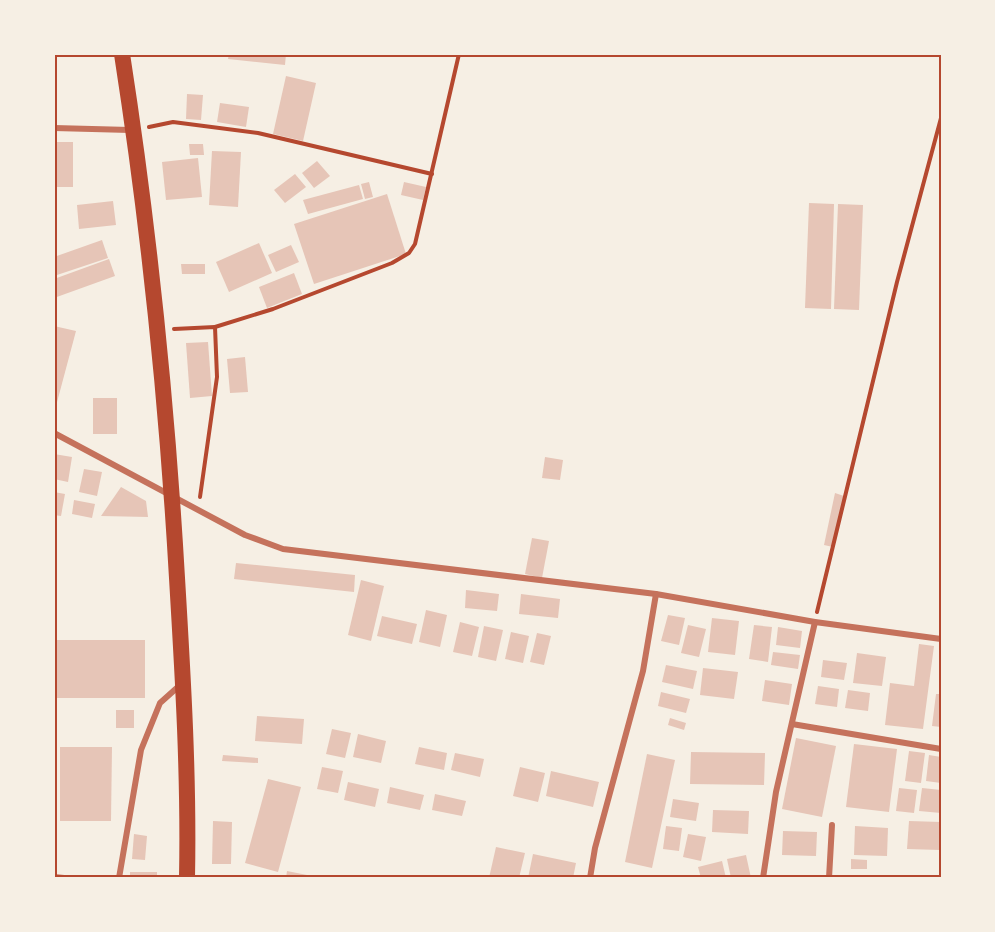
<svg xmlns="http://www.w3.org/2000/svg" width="995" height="932" font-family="'Alegreya Sans',sans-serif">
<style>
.building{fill:#e6c5b7}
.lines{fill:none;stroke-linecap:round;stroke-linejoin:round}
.path{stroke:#b5482f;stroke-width:4}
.minor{stroke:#c5725c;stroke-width:6}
.trunk{stroke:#b5482f;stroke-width:16}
.neatline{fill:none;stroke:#b5482f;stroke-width:2}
</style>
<rect width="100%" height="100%" fill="#f6efe4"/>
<!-- building -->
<g class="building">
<path d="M 229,54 L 286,54 L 285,65 L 228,59 Z"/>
<path d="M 286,76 L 316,83 L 303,141 L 273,134 Z"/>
<path d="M 187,94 L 203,95 L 201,120 L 186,119 Z"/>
<path d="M 220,103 L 249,107 L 246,127 L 217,122 Z"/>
<rect x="54" y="142" width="19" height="45"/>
<path d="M 189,144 L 203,144 L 204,155 L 190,155 Z"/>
<path d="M 212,151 L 241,152 L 238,207 L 209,205 Z"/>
<path d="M 198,158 L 202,197 L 166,200 L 162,162 Z"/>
<path d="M 317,161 L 330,176 L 314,188 L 302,173 Z"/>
<path d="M 295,174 L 306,187 L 285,203 L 274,190 Z"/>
<path d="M 369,182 L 373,197 L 365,199 L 361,184 Z"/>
<path d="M 404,182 L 426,187 L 423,200 L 401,195 Z"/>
<path d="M 359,185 L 363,199 L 308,214 L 303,200 Z"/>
<path d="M 387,194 L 406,254 L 314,284 L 294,224 Z"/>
<path d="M 113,201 L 116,225 L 79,229 L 77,205 Z"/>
<path d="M 809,203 L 834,204 L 831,309 L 805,308 Z"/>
<path d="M 838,204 L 863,205 L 859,310 L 834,309 Z"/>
<path d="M 102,240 L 108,258 L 54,276 L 54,257 Z"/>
<path d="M 259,243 L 272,273 L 229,292 L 216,262 Z"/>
<path d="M 291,245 L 299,262 L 276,272 L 268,255 Z"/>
<path d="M 109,259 L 115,276 L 54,298 L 54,279 Z"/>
<path d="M 181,264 L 205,264 L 205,274 L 182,274 Z"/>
<path d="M 294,273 L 302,294 L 267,308 L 259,287 Z"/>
<path d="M 54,326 L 76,331 L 56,406 L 54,405 Z"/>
<path d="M 208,342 L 212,396 L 190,398 L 186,343 Z"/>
<path d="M 245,357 L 248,392 L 230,393 L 227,359 Z"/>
<rect x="93" y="398" width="24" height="36"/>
<path d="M 54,454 L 72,457 L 68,482 L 54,479 Z"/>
<path d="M 545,457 L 563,460 L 560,480 L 542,478 Z"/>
<path d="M 84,469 L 102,472 L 97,496 L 79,492 Z"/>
<path d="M 121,487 L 146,501 L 148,517 L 101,516 Z"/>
<path d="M 54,492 L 65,494 L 61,516 L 54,515 Z"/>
<path d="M 835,493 L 844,496 L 833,547 L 824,545 Z"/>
<path d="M 74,500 L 95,504 L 92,518 L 72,514 Z"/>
<path d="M 532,538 L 549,541 L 542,578 L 525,574 Z"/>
<path d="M 236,563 L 355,575 L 354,592 L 234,579 Z"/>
<path d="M 361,580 L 384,586 L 371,641 L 348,635 Z"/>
<path d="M 466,590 L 499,594 L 497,611 L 465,608 Z"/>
<path d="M 521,594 L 560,599 L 558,618 L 519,614 Z"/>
<path d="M 426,610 L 447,615 L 440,647 L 419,642 Z"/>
<path d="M 668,615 L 685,618 L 679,645 L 661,641 Z"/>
<path d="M 382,616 L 417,624 L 412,644 L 377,636 Z"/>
<path d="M 712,618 L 739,621 L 735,655 L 708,652 Z"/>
<path d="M 460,622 L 479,627 L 472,656 L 453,652 Z"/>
<path d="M 688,625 L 706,629 L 699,657 L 681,653 Z"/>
<path d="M 754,625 L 772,627 L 768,662 L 749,659 Z"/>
<path d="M 484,626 L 503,630 L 496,661 L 478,657 Z"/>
<path d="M 778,627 L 802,631 L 800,648 L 776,645 Z"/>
<path d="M 511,632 L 529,636 L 523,663 L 505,659 Z"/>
<path d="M 537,633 L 551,636 L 544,665 L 530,662 Z"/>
<rect x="54" y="640" width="91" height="58"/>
<path d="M 919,644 L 934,646 L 923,729 L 885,725 L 890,683 L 914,686 Z"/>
<path d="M 773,652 L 800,655 L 798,669 L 771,665 Z"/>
<path d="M 857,653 L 886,657 L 882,686 L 853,683 Z"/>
<path d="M 823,660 L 847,663 L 844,680 L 821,677 Z"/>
<path d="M 666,665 L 697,671 L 693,689 L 662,682 Z"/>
<path d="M 703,668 L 738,672 L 734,699 L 700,695 Z"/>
<path d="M 765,680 L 792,684 L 789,705 L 762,701 Z"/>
<path d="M 818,686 L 839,689 L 837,707 L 815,704 Z"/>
<path d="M 848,690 L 870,693 L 868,711 L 845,708 Z"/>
<path d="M 661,692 L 690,699 L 686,713 L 658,706 Z"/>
<path d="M 936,694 L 941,694 L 941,727 L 932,726 Z"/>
<rect x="116" y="710" width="18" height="18"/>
<path d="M 257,716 L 304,719 L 302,744 L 255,741 Z"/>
<path d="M 670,718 L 686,723 L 684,730 L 668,725 Z"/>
<path d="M 332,729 L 351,733 L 345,758 L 326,754 Z"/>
<path d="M 358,734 L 386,741 L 381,763 L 353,757 Z"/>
<path d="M 796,738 L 836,746 L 822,817 L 782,809 Z"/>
<path d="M 854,744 L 897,749 L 889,812 L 846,807 Z"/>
<path d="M 60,747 L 112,747 L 111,821 L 60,821 Z"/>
<path d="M 419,747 L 447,753 L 444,770 L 415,764 Z"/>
<path d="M 909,751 L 925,753 L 921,783 L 905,781 Z"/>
<path d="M 691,752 L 765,753 L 764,785 L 690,784 Z"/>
<path d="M 455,753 L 484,759 L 480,777 L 451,770 Z"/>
<path d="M 647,754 L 675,760 L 652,868 L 625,862 Z"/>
<path d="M 223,755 L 258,758 L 258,763 L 222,761 Z"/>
<path d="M 929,755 L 941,757 L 941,783 L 926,781 Z"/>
<path d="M 322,767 L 343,771 L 338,793 L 317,789 Z"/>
<path d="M 520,767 L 545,773 L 538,802 L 513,796 Z"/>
<path d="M 551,771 L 599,782 L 593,807 L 546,796 Z"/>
<path d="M 268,779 L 301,787 L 278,872 L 245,863 Z"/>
<path d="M 348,782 L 379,789 L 375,807 L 344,800 Z"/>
<path d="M 390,787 L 424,795 L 420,810 L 387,803 Z"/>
<path d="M 899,788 L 917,790 L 914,813 L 896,811 Z"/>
<path d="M 922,788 L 941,790 L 941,813 L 919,811 Z"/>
<path d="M 435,794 L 466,801 L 462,816 L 432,810 Z"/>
<path d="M 673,799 L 699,803 L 696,821 L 670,817 Z"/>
<path d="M 713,810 L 749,811 L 748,834 L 712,832 Z"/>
<path d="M 213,821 L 232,822 L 231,864 L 212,864 Z"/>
<path d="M 909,821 L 941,822 L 940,850 L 907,849 Z"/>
<path d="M 666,826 L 682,828 L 679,851 L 663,849 Z"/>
<path d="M 855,826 L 888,828 L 887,856 L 854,855 Z"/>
<path d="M 783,831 L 817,832 L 816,856 L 782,855 Z"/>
<path d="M 134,834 L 147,836 L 145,860 L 132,859 Z"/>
<path d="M 688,834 L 706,837 L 701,861 L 683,857 Z"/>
<path d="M 496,847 L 525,853 L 519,878 L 489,878 Z"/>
<path d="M 533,854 L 576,863 L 573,878 L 528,878 Z"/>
<path d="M 746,855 L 751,878 L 731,878 L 727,859 Z"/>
<path d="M 851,859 L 867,860 L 867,869 L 851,869 Z"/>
<path d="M 722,861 L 726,878 L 701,878 L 698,867 Z"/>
<path d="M 287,871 L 307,875 L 306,878 L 286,878 Z"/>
<rect x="130" y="872" width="27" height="6"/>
</g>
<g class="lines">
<!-- path -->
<g class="path">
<path d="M 149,127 L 173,122 L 258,133 L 432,174"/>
<path d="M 215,327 L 273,309 L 392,263 L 409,253 L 415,244 L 459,54"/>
<path d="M 174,329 L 215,327 L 217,377 L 200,497"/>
<path d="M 817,612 L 897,282 L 941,118"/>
</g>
<!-- minor -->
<g class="minor">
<path d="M 54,128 L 130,130"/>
<path d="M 54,433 L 245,535 L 283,549 L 656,594 L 815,622 L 941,639"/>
<path d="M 792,724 L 941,749"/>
<path d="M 54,877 L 64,878"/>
<path d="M 119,878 L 141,750 L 160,703 L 179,686"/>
<path d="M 590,878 L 595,848 L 643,671 L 656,594"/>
<path d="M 763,878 L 776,792 L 815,622"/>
<path d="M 829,878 L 832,825"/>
</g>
<!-- trunk -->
<path class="trunk" d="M 122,54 C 149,228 167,403 177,578 C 183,678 189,778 187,878"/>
</g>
<!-- border -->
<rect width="995" height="932" fill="none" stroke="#f6efe4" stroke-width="111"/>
<rect x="56" y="56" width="884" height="820" class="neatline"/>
</svg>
